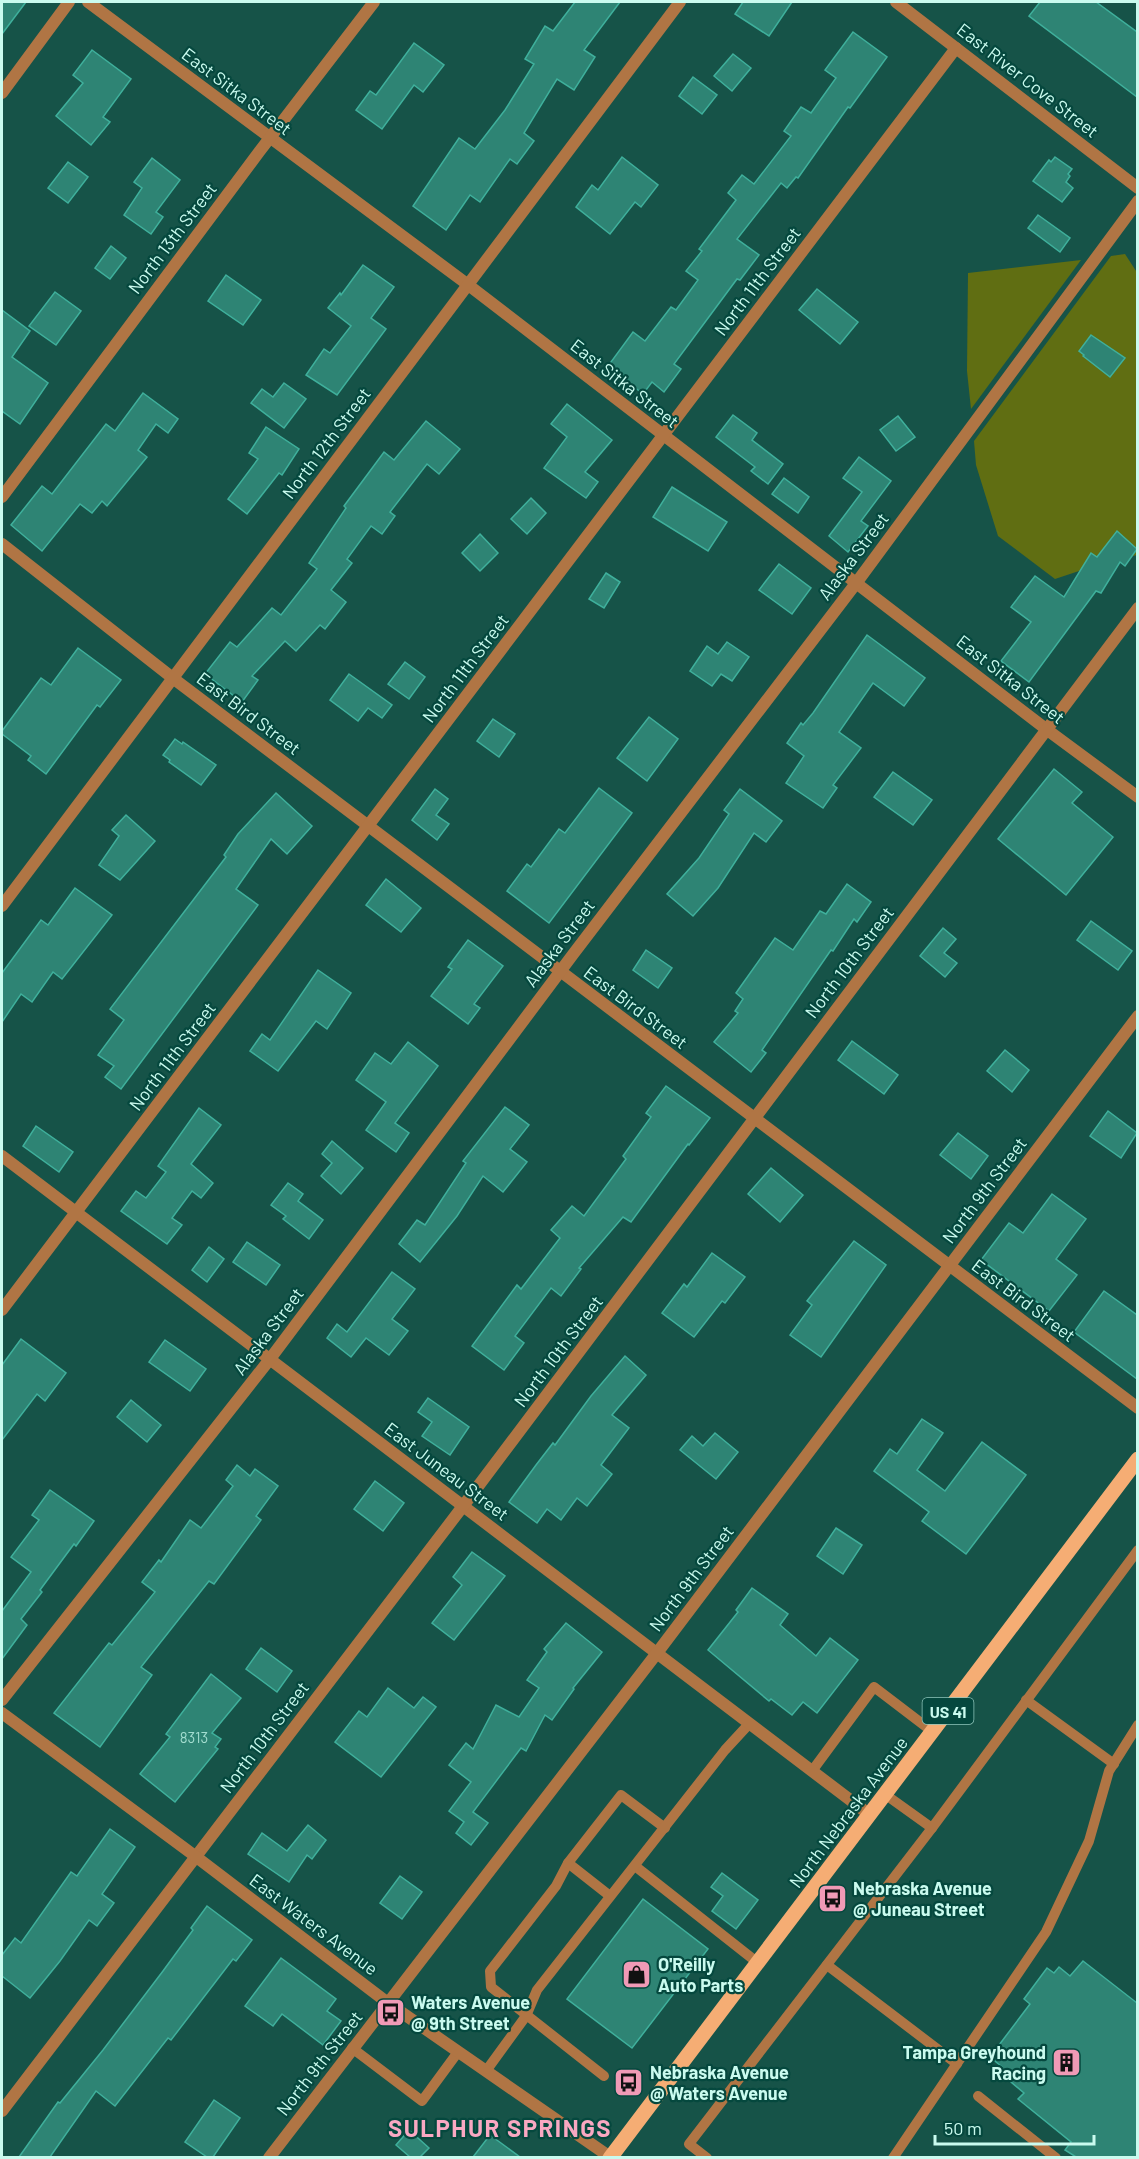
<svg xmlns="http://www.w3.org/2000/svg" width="1139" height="2159" font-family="Barlow,sans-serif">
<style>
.green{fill:#606e12}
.building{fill:#2e8474;stroke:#3fb09c;stroke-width:1.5}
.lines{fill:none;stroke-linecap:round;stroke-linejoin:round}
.service{stroke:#b07544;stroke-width:10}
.minor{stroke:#b07544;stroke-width:12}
.tertiary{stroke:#b07544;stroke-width:12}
.primary{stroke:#f5ad74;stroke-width:15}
.labels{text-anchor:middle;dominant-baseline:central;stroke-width:4.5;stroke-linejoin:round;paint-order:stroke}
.number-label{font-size:15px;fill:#a3ddd0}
.shield{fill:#05483e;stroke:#8fc5ba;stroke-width:1.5}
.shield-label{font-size:16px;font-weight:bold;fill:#cafbef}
.street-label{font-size:18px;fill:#cafbef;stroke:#05483e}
.poi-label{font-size:18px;font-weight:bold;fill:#cafbef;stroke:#05483e;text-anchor:start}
.district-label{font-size:24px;font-weight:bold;letter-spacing:1.5px;fill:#f9a8c2;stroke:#05483e}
</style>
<rect width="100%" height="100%" fill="#165348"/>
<!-- green -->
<g class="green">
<path d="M 1125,254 L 1138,274 L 1137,555 L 1103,563 L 1055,579 L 998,536 L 976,465 L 974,441 L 1111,256 Z"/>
<path d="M 1081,260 L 971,409 L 967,371 L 968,273 Z"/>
</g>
<!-- building -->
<g class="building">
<path d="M 2,2 L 26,2 L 2,34 Z"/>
<path d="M 575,2 L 620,2 L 584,50 L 595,57 L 574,90 L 557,79 L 524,133 L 534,141 L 517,164 L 510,159 L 480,202 L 470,195 L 446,230 L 413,206 L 459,138 L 475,149 L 505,110 L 534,64 L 525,59 L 545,26 L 553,31 Z"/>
<path d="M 743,2 L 792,2 L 769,36 L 735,14 Z"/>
<path d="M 1040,2 L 1096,2 L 1137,32 L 1137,97 L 1029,16 Z"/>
<path d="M 853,32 L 887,57 L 850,108 L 848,107 L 798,178 L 796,177 L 787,188 L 781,183 L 737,239 L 759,255 L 740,280 L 737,279 L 674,364 L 681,369 L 664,392 L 652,382 L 643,394 L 608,366 L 633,332 L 645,341 L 671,307 L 676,310 L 698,280 L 686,271 L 702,251 L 699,249 L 736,200 L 728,193 L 742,175 L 754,184 L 791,136 L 784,131 L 801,107 L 811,113 L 836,78 L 825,70 Z"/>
<path d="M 414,43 L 444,65 L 423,92 L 414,85 L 382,129 L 356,110 L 370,91 L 376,95 Z"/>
<path d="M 92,50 L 131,79 L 103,117 L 110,122 L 91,145 L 56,116 L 83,83 L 73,75 Z"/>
<path d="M 733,54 L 751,68 L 732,91 L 714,76 Z"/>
<path d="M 693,77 L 717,95 L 702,114 L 679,96 Z"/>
<path d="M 622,157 L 658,185 L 641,207 L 635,202 L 610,234 L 576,207 L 592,185 L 598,190 Z"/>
<path d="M 1055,157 L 1072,169 L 1068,174 L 1070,176 L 1066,182 L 1073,188 L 1062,202 L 1033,181 L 1049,160 L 1051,162 Z"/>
<path d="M 152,158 L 180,180 L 156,212 L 163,217 L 151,234 L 124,215 L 142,188 L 134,182 Z"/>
<path d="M 68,162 L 88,177 L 68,203 L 48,188 Z"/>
<path d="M 1038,215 L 1070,238 L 1060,252 L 1028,228 Z"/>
<path d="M 111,246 L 126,258 L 110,279 L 95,268 Z"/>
<path d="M 363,265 L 394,287 L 371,318 L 386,329 L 337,395 L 306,375 L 324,349 L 330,353 L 351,326 L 328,308 L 340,293 L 341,295 Z"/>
<path d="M 226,275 L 261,300 L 243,325 L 208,301 Z"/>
<path d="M 817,289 L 858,322 L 840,344 L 799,310 Z"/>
<path d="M 55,292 L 81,311 L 56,345 L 29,326 Z"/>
<path d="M 2,310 L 30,331 L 12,357 L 48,383 L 20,424 L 2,411 Z"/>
<path d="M 1091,335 L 1125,358 L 1110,377 L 1083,356 L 1084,355 L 1079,351 Z"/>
<path d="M 284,383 L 306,399 L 284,428 L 251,403 L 262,389 L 273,397 Z"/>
<path d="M 143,393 L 178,419 L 168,433 L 156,424 L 138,450 L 147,457 L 107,506 L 102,501 L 92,513 L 80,504 L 42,551 L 11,525 L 42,486 L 52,494 L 106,424 L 115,431 Z"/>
<path d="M 567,404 L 612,440 L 585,472 L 598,482 L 586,498 L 544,468 L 567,437 L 551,424 Z"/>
<path d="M 733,415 L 757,433 L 752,440 L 783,464 L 768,484 L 751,471 L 755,467 L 716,437 Z"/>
<path d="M 898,416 L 915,437 L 896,451 L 880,430 Z"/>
<path d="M 426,421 L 460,449 L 439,474 L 427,464 L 390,512 L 395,516 L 382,534 L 371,526 L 347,559 L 352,563 L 331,590 L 346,602 L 325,629 L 320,625 L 296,651 L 285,641 L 252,676 L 258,680 L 242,702 L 205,674 L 230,642 L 237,647 L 272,608 L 281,615 L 317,569 L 309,563 L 346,508 L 344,506 L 370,471 L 384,452 L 394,460 Z"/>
<path d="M 266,427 L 299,449 L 282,475 L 279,473 L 247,514 L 228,499 L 258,459 L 249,453 Z"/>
<path d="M 859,457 L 891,481 L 861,521 L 868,526 L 848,552 L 829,536 L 862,492 L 843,478 Z"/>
<path d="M 784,478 L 809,497 L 798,513 L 772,494 Z"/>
<path d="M 672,487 L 727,522 L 708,551 L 653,517 Z"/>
<path d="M 531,498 L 546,513 L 527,534 L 511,519 Z"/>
<path d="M 1117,531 L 1137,549 L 1125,566 L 1120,562 L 1101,593 L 1096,591 L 1029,682 L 1001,661 L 1031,622 L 1011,607 L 1035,576 L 1064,597 L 1091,553 L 1097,557 Z"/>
<path d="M 480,534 L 498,553 L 480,571 L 462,553 Z"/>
<path d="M 779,564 L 811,588 L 792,614 L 759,590 Z"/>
<path d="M 606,573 L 620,582 L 604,608 L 589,599 Z"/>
<path d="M 867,635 L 925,678 L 904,706 L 873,683 L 839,732 L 861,748 L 833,785 L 837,788 L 823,808 L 786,783 L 804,756 L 787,743 L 801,723 L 803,725 L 813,713 Z"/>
<path d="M 727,642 L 749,657 L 732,681 L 721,674 L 712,686 L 690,671 L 707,646 L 718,654 Z"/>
<path d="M 78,648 L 121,680 L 100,707 L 97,705 L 46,774 L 28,760 L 31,756 L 2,734 L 2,731 L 41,678 L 51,685 Z"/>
<path d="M 405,662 L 425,677 L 409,699 L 388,684 Z"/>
<path d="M 349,674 L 392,705 L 382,718 L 368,708 L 358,721 L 330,700 Z"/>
<path d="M 649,717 L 678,739 L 647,781 L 617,758 Z"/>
<path d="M 493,719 L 515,734 L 499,757 L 477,741 Z"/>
<path d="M 175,739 L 182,744 L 183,742 L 216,765 L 201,785 L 169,762 L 170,760 L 163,755 Z"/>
<path d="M 1054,769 L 1082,792 L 1072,803 L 1113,837 L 1066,895 L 998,839 Z"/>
<path d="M 893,772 L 932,800 L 913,825 L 874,797 Z"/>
<path d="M 599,788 L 632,813 L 549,923 L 507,891 L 527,864 L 531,867 L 559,829 L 565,833 Z"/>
<path d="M 435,789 L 448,799 L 436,815 L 449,824 L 437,840 L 412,820 Z"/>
<path d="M 740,789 L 782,821 L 766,842 L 754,833 L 718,888 L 693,916 L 667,894 L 699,858 L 729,814 L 724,810 Z"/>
<path d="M 276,793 L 312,826 L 287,854 L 271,839 L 236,889 L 258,905 L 121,1089 L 105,1077 L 114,1066 L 98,1055 L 124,1020 L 110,1009 L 226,857 L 224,855 L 238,834 Z"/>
<path d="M 126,815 L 155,841 L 120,880 L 99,865 L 119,836 L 112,830 Z"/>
<path d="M 386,879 L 421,908 L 401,932 L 366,905 Z"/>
<path d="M 847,884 L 871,902 L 857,922 L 854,919 L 833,951 L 831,950 L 762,1050 L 766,1053 L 751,1072 L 714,1042 L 738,1013 L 735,1011 L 743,999 L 736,993 L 775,938 L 793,950 L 820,911 L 826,914 Z"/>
<path d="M 75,888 L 112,915 L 62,979 L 53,972 L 32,1002 L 21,994 L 2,1022 L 2,973 L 41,920 L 48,925 Z"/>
<path d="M 1091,921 L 1132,951 L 1118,970 L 1077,940 Z"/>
<path d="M 943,928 L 956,939 L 944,953 L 957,963 L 945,977 L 920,956 Z"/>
<path d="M 468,940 L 503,966 L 474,1004 L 480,1008 L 468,1024 L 431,996 L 452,969 L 448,967 Z"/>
<path d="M 646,950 L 672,968 L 658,988 L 633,970 Z"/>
<path d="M 318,970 L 351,993 L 327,1029 L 316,1021 L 278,1071 L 250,1051 L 262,1034 L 270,1040 Z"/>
<path d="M 852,1041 L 898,1075 L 884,1094 L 838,1060 Z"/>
<path d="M 408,1042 L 438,1066 L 395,1123 L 409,1133 L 396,1152 L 366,1130 L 386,1102 L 356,1080 L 375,1053 L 391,1064 Z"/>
<path d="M 1005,1050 L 1029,1070 L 1012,1092 L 987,1071 Z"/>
<path d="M 666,1086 L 710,1118 L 689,1145 L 688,1144 L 631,1222 L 623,1217 L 579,1268 L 581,1269 L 561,1296 L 551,1288 L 515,1336 L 524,1343 L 504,1370 L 472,1346 L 517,1285 L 521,1289 L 560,1238 L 551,1230 L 572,1206 L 584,1216 L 626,1159 L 623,1156 L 651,1117 L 646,1113 Z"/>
<path d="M 505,1107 L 529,1125 L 510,1149 L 527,1162 L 503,1192 L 483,1176 L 457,1216 L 420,1262 L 399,1244 L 417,1220 L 425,1225 L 466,1163 L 463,1161 Z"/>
<path d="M 199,1108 L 221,1125 L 191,1164 L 213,1183 L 201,1198 L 192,1191 L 172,1218 L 182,1225 L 167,1244 L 121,1211 L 136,1191 L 146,1198 L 166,1172 L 158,1166 Z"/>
<path d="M 1108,1111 L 1137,1133 L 1121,1158 L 1090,1136 Z"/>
<path d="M 36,1126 L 73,1152 L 59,1172 L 23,1146 Z"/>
<path d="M 958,1133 L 988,1156 L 971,1179 L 940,1155 Z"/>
<path d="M 332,1141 L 363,1168 L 341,1194 L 321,1176 L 332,1163 L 322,1154 Z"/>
<path d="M 771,1168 L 803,1195 L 780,1222 L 748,1194 Z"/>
<path d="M 288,1183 L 303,1194 L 298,1201 L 323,1220 L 309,1239 L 283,1219 L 286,1216 L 271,1205 Z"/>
<path d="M 1052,1194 L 1086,1219 L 1056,1259 L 1077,1275 L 1049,1311 L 981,1260 L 1009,1223 L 1023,1233 Z"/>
<path d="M 854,1241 L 886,1265 L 821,1357 L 790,1335 L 812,1305 L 807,1301 Z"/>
<path d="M 247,1242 L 280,1265 L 266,1285 L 233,1262 Z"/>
<path d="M 209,1247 L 224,1259 L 207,1282 L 192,1270 Z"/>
<path d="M 712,1253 L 745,1277 L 725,1303 L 722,1301 L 694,1337 L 662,1313 L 684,1284 L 687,1287 Z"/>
<path d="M 392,1272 L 415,1289 L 392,1319 L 408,1331 L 389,1355 L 366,1338 L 351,1357 L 327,1338 L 337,1324 L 347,1332 Z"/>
<path d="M 1104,1291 L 1137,1315 L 1137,1379 L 1074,1332 Z"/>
<path d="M 21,1339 L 66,1373 L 45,1401 L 37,1394 L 2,1440 L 2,1365 Z"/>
<path d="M 165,1340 L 206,1369 L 190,1391 L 149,1362 Z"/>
<path d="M 625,1356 L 646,1375 L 612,1415 L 629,1428 L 601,1465 L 612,1474 L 587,1506 L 577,1498 L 561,1520 L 547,1509 L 537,1523 L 509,1502 L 536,1465 L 553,1443 L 555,1445 L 591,1396 Z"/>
<path d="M 428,1398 L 469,1427 L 450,1455 L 422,1436 L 432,1422 L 418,1412 Z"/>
<path d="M 131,1400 L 161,1425 L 147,1442 L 117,1417 Z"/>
<path d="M 922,1419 L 943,1433 L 917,1470 L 945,1491 L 982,1442 L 1026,1475 L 966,1554 L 922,1521 L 929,1512 L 874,1471 L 890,1449 L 897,1454 Z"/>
<path d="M 715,1433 L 738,1452 L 716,1479 L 680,1450 L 692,1436 L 703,1446 Z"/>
<path d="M 237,1465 L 250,1476 L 255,1469 L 278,1486 L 256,1516 L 261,1520 L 214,1584 L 209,1581 L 141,1667 L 152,1675 L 100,1747 L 54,1713 L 109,1643 L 112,1645 L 155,1592 L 142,1582 L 159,1560 L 161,1562 L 190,1520 L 201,1528 L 233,1486 L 226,1480 Z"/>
<path d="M 375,1481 L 404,1503 L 383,1531 L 354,1509 Z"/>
<path d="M 50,1490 L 94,1521 L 76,1546 L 74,1544 L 40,1590 L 42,1592 L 21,1619 L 27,1625 L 2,1659 L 2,1611 L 31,1572 L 11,1557 L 39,1520 L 32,1515 Z"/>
<path d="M 836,1528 L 862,1545 L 843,1574 L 817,1556 Z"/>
<path d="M 472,1552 L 505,1576 L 454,1640 L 432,1623 L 462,1585 L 453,1577 Z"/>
<path d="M 752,1588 L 788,1614 L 780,1625 L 816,1656 L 830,1638 L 858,1660 L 817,1713 L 803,1702 L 792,1715 L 771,1699 L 769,1701 L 708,1650 L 738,1612 L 736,1610 Z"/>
<path d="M 566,1623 L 602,1652 L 573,1688 L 574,1689 L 552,1720 L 545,1715 L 526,1751 L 521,1748 L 473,1812 L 488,1823 L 471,1845 L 456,1833 L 464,1822 L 449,1811 L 471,1782 L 449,1765 L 466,1743 L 473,1749 L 496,1705 L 519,1717 L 539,1688 L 527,1680 L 547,1652 L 544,1649 Z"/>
<path d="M 261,1648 L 292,1671 L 277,1692 L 246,1669 Z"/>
<path d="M 211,1674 L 241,1698 L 212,1733 L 221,1739 L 215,1747 L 218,1749 L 175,1802 L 140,1774 L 170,1737 L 166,1734 Z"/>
<path d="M 388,1688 L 414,1708 L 423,1697 L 436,1707 L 381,1777 L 335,1742 L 359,1711 L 367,1717 Z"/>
<path d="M 308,1825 L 326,1840 L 312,1859 L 307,1855 L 289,1882 L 248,1854 L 262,1833 L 287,1851 Z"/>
<path d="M 110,1829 L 135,1847 L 102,1894 L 114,1903 L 97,1926 L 89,1920 L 60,1961 L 30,1998 L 2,1976 L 2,1955 L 15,1938 L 21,1943 L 71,1872 L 77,1876 Z"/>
<path d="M 722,1873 L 758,1900 L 736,1929 L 712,1911 L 723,1896 L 711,1887 Z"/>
<path d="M 400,1876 L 422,1892 L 402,1919 L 380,1903 Z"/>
<path d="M 643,1899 L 708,1949 L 632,2048 L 567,1999 Z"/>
<path d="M 207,1906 L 252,1940 L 236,1961 L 233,1959 L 171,2040 L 168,2038 L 115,2106 L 96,2091 L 50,2157 L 19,2157 L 58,2102 L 60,2103 L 103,2050 L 163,1971 L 193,1930 L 191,1928 Z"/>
<path d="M 281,1958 L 336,1999 L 327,2011 L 341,2021 L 323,2045 L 282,2014 L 273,2026 L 245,2006 Z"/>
<path d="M 1083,1961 L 1137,2003 L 1137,2157 L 1076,2157 L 1065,2150 L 1071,2142 L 1018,2099 L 1024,2093 L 998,2071 L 1002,2067 L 990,2057 L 1030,2004 L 1024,1999 L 1047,1968 L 1054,1973 L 1059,1967 L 1070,1976 Z"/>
<path d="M 214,2100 L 240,2118 L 213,2157 L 207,2157 L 185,2142 Z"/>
<path d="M 409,2130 L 429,2148 L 420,2157 L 410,2157 L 396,2145 Z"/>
<path d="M 490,2135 L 520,2157 L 473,2157 Z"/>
</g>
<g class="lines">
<!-- service -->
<g class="service">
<path d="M 1026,1700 L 1114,1764"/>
<path d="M 812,1771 L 874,1687 L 933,1732"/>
<path d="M 886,1795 L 932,1828"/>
<path d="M 568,1863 L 556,1886 L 490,1971 L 491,1987 L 604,2076"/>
<path d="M 635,1866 L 758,1963"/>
<path d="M 610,1896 L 568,1863 L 621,1795 L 665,1828"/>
<path d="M 827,1965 L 957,2064"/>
<path d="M 352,2048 L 422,2101 L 458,2052"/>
<path d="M 486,2071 L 526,2016 L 537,1990 L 725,1750 L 749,1724"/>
<path d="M 978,2096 L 1056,2158"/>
<path d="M 707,2158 L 689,2144 L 932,1828 L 1138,1550"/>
<path d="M 893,2158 L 1046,1932 L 1089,1841 L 1109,1771 L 1138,1725"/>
</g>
<!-- minor -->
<g class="minor">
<path d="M 88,2 L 467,284 L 1046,729 L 1138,797"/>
<path d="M 896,2 L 1138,188"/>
<path d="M 2,93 L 69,2"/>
<path d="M 2,497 L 259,152 L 374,2"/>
<path d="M 2,544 L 174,679 L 1138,1408"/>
<path d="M 2,906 L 680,2"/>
<path d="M 2,1156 L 870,1815"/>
<path d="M 2,1310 L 956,48"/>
<path d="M 2,1700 L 270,1359 L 574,953 L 857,582 L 1138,201"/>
<path d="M 2,2111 L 473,1493 L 1138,608"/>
<path d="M 269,2158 L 657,1653 L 1138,1016"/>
</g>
<!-- tertiary -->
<path class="tertiary" d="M 2,1713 L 195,1856 L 388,2003 L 610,2157"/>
<!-- primary -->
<path class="primary" d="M 610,2158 L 1138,1459"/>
</g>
<!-- icons -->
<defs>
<symbol id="bus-square" viewBox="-11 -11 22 22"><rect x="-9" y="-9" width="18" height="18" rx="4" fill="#f09ab6" stroke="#05483e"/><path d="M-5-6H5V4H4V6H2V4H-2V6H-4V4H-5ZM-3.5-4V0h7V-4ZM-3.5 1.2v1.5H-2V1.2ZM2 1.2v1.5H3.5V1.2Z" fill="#111"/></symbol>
<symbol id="shop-square" viewBox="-11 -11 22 22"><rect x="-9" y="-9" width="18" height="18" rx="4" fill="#f09ab6" stroke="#05483e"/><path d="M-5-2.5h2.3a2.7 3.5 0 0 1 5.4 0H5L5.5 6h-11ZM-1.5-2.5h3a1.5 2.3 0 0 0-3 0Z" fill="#111"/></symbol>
<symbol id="building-square" viewBox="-11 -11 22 22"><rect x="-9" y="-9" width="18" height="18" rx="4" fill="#f09ab6" stroke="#05483e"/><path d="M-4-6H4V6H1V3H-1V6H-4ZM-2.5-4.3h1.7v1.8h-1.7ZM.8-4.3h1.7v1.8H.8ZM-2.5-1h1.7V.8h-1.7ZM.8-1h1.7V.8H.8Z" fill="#111"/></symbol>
</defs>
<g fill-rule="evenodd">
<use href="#bus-square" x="816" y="1882" width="33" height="33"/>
<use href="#shop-square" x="620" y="1958" width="33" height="33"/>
<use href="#bus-square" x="374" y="1996" width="33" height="33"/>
<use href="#building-square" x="1050" y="2046" width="33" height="33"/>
<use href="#bus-square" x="612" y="2066" width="33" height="33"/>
</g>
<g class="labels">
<!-- number labels -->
<g class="number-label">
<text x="194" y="1737">8313</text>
</g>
<!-- shield labels -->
<rect class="shield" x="922.5" y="1698" width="51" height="26" rx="4.5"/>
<g class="shield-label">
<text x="948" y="1711">US 41</text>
</g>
<!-- street labels -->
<g class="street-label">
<text transform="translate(1028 80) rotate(38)">East River Cove Street</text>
<text transform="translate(237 91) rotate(37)">East Sitka Street</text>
<text transform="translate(172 238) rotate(-53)">North 13th Street</text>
<text transform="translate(757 281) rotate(-53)">North 11th Street</text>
<text transform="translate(625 383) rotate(38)">East Sitka Street</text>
<text transform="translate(326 443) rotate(-53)">North 12th Street</text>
<text transform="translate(853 556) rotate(-53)">Alaska Street</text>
<text transform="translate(465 668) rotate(-53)">North 11th Street</text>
<text transform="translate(1011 679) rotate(38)">East Sitka Street</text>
<text transform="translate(249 713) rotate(37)">East Bird Street</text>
<text transform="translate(559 943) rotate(-53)">Alaska Street</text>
<text transform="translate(849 962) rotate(-53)">North 10th Street</text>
<text transform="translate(636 1007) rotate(37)">East Bird Street</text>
<text transform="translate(172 1056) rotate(-53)">North 11th Street</text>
<text transform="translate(984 1190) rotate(-53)">North 9th Street</text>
<text transform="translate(1024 1300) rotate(37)">East Bird Street</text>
<text transform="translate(268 1331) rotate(-53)">Alaska Street</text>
<text transform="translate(558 1351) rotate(-53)">North 10th Street</text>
<text transform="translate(447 1471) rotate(37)">East Juneau Street</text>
<text transform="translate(691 1578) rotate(-53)">North 9th Street</text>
<text transform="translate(264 1737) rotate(-53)">North 10th Street</text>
<text transform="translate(848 1812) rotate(-53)">North Nebraska Avenue</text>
<text transform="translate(314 1924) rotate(37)">East Waters Avenue</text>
<text transform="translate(319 2063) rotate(-52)">North 9th Street</text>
</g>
<!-- poi labels -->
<g class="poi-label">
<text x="853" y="1888">Nebraska Avenue<tspan x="853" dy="21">@ Juneau Street</tspan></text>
<text x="658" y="1964">O'Reilly<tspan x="658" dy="21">Auto Parts</tspan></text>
<text x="411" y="2002">Waters Avenue<tspan x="411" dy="21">@ 9th Street</tspan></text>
<text x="1046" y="2052" text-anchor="end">Tampa Greyhound<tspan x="1046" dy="21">Racing</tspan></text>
<text x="650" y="2072">Nebraska Avenue<tspan x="650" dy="21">@ Waters Avenue</tspan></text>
</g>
<!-- district labels -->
<g class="district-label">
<text x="500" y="2127">SULPHUR SPRINGS</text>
</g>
</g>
<!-- border -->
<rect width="1139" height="2159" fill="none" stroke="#cafbef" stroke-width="6"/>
<!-- scale -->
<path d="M935 2135v9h159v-9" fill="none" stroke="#cafbef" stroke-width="3"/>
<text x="944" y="2135" font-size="18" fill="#cafbef" stroke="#05483e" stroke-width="4.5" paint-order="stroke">50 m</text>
</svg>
